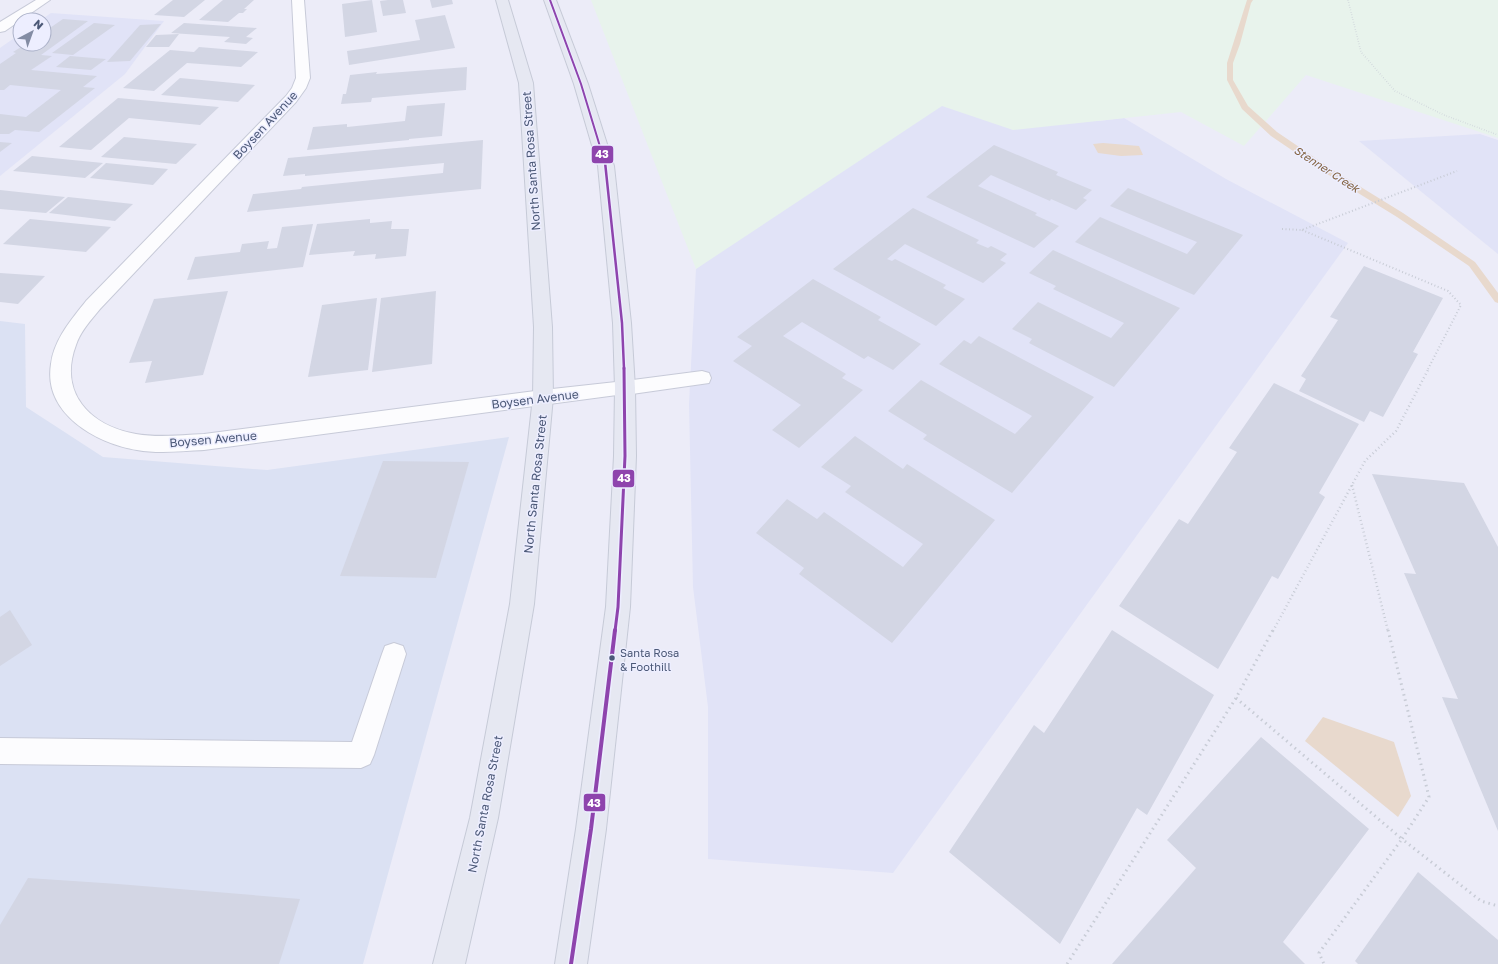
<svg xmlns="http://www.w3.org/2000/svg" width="1498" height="964" font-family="'Golos Text',sans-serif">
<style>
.residential{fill:#e1e3f7}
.commercial{fill:#dbe1f3}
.education{fill:#e8f3ec}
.water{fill:#e8d9cd}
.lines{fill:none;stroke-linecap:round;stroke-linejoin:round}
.stream{fill:#e8d9cd;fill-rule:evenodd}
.building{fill:#d3d6e4}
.service-casing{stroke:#c7cad8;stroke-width:2}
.minor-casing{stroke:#c7cad8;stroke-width:2}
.trunk-casing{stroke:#c6cad7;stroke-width:2}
.path-far3{stroke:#c8ccd6;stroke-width:1.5;stroke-dasharray:0.5 2;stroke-linecap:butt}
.path-far2{stroke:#c8ccd6;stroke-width:2;stroke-dasharray:1 2.5;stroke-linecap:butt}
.path-far1{stroke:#c8ccd6;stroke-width:2.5;stroke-dasharray:1 3;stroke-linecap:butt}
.path{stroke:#c8ccd6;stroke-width:3;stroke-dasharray:1.5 4;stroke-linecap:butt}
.service{fill:#fcfcfe;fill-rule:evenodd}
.minor{fill:#fcfcfe;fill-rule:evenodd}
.trunk{fill:#e6e8f2;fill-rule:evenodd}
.bus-1-far3-casing{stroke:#edeeff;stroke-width:4}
.bus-1-far2-casing{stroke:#edeeff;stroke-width:5}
.bus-1-far1-casing{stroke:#edeeff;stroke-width:6}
.bus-1-casing{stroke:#edeeff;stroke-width:7}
.bus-1-far3{stroke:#8e44ad;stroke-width:2}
.bus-1-far2{stroke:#8e44ad;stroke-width:2.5}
.bus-1-far1{stroke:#8e44ad;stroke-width:3}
.bus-1{stroke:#8e44ad;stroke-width:4}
.bus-dot{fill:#4b5877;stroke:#edeeff;stroke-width:1.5}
.labels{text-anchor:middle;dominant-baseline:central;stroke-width:3;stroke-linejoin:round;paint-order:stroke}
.far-water-label{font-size:11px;font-style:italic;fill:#836341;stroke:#edeeff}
.bus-label{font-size:11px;fill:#4b5877;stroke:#edeeff;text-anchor:start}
.street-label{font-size:12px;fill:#4b5877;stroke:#edeeff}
.line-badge{stroke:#edeeff;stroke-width:1.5}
.badge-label{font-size:11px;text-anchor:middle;font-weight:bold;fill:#fff}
</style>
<rect width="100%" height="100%" fill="#ececf8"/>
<!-- residential -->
<g class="residential">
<path d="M 51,13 L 164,21 L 125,74 L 0,176 L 0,48 L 20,34 L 20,44 L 44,44 L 44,20 L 41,20 Z"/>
<path d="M 1040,20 L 1098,121 L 1124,118 L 1226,179 L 1348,243 L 893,873 L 708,859 L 708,707 L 693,587 L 689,404 L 696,269 Z"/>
<path d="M 1480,134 L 1498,140 L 1498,254 L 1359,141 Z"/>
</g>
<!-- commercial -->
<path class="commercial" d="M 0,321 L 25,324 L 26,407 L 103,457 L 267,470 L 509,437 L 363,964 L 0,964 Z"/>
<!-- education -->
<path class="education" d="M 591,0 L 1498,0 L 1498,138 L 1306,75 L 1244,146 L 1181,112 L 1013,130 L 942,106 L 696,269 Z"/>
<!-- water -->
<g class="water">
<path d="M 1103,143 L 1139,146 L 1143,155 L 1121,156 L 1098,153 L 1093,144 Z"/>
<path d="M 1323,717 L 1394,742 L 1411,796 L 1398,817 L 1305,741 Z"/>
</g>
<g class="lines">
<!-- stream -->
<path class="stream" d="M 1247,0 L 1253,0 L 1251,3 L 1240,44 L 1233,63 L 1233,80 L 1248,106 L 1277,132 L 1330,168 L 1403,213 L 1475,262 L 1498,293 L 1498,303 L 1495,302 L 1469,266 L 1397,217 L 1324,172 L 1271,136 L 1242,109 L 1227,80 L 1227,63 Z"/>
</g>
<!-- building -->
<g class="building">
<path d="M 173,0 L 205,0 L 184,17 L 154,15 Z"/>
<path d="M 223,0 L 254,0 L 244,9 L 247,9 L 243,13 L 239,13 L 228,22 L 199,20 Z"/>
<path d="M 372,0 L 377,32 L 345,37 L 342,4 Z"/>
<path d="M 388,0 L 403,0 L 406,13 L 383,16 L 380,1 Z"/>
<path d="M 430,0 L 452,0 L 453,4 L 432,8 Z"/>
<path d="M 445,15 L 455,48 L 349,65 L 347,51 L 420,40 L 415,20 Z"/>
<path d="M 63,19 L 88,21 L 41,55 L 52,56 L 31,70 L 97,76 L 83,87 L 95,88 L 39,132 L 15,130 L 9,134 L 0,134 L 0,114 L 26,117 L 61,90 L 10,85 L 4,90 L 0,90 L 0,64 L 16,53 L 13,52 L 26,44 L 44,44 L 44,32 Z"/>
<path d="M 94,23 L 115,25 L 73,55 L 52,53 Z"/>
<path d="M 184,23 L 257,28 L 246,37 L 253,38 L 246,44 L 224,42 L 230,37 L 171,33 Z"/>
<path d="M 161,24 L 130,61 L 107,62 L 140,25 Z"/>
<path d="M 179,34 L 169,47 L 146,47 L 156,35 Z"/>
<path d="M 199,47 L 258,52 L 241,67 L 187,63 L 154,91 L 123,88 L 170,50 L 194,52 Z"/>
<path d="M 70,56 L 106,59 L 91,70 L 56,67 Z"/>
<path d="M 467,67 L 466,90 L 372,98 L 371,102 L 341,104 L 343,94 L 346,94 L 350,75 L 377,72 L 376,74 Z"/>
<path d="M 180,78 L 255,85 L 238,102 L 161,95 Z"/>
<path d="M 118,98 L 219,107 L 200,125 L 129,118 L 91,150 L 59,147 Z"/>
<path d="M 445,103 L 442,136 L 409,139 L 409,140 L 307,150 L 313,127 L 347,124 L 347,127 L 405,121 L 407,106 Z"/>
<path d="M 124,137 L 197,144 L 176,164 L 101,157 Z"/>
<path d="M 483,140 L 481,189 L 247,212 L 253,194 L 301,189 L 302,187 L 443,173 L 444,163 L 305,176 L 305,174 L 283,176 L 288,158 Z"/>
<path d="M 0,142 L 12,143 L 0,152 Z"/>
<path d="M 994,145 L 1058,172 L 1056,175 L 1092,190 L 1083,198 L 1087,200 L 1076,210 L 1051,199 L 1050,201 L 991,175 L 978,186 L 1037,213 L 1035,215 L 1059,226 L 1034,248 L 926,197 Z"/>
<path d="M 32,156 L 103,163 L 85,178 L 13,171 Z"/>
<path d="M 106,163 L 168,169 L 153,185 L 90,178 Z"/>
<path d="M 1128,188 L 1243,235 L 1194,295 L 1075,242 L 1100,217 L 1187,254 L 1197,242 L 1110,206 Z"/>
<path d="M 0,190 L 65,197 L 46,213 L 0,209 Z"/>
<path d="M 68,197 L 133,204 L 115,221 L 49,213 Z"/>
<path d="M 913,208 L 979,240 L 976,243 L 988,248 L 991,246 L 1007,254 L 1000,260 L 1006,263 L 983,283 L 905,244 L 887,259 L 892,261 L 895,259 L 946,285 L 943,288 L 965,299 L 936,326 L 833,269 Z"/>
<path d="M 30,219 L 111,227 L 86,252 L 3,244 Z"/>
<path d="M 370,219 L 370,223 L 392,221 L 391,229 L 409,229 L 406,256 L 375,259 L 376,254 L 353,256 L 355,251 L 309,255 L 317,224 Z"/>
<path d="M 313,224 L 303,267 L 187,280 L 195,257 L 240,252 L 242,244 L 269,241 L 267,249 L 277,248 L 282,227 Z"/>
<path d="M 1053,250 L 1180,308 L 1114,387 L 1029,343 L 1032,339 L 1012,329 L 1038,302 L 1111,338 L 1124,323 L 1053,289 L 1056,286 L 1029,273 Z"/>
<path d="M 1364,266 L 1443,298 L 1413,352 L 1418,354 L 1383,417 L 1370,411 L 1364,422 L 1299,391 L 1306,379 L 1301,376 L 1338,320 L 1330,317 Z"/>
<path d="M 0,273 L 45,276 L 18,304 L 0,302 Z"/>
<path d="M 813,279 L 881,317 L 878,320 L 921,344 L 893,370 L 868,356 L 864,359 L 802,322 L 783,336 L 846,374 L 842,378 L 863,390 L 799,448 L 772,430 L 801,405 L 733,361 L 752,346 L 737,337 Z"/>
<path d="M 228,291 L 203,375 L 145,383 L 152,361 L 129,363 L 154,299 Z"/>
<path d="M 436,291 L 432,364 L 372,372 L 381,298 Z"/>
<path d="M 377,298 L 368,370 L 308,377 L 322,305 Z"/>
<path d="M 979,336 L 1094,397 L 1012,493 L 923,439 L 927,435 L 888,411 L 921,380 L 1015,434 L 1032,416 L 939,364 L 964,340 L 971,344 Z"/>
<path d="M 1274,383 L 1359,424 L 1319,493 L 1325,497 L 1278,579 L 1272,576 L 1218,669 L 1119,606 L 1179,519 L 1188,524 L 1237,452 L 1229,448 Z"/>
<path d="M 855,436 L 903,469 L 907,464 L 995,520 L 892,643 L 799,574 L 804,568 L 756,533 L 787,499 L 817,519 L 824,512 L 903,567 L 923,544 L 845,492 L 851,486 L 821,467 Z"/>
<path d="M 383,461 L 469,462 L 436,578 L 340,576 Z"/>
<path d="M 1372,474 L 1464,483 L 1498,547 L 1498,831 L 1442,697 L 1458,699 L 1404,573 L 1416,574 Z"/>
<path d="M 10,610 L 32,645 L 0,666 L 0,617 Z"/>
<path d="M 1112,630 L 1214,695 L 1147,815 L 1137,808 L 1060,944 L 949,852 L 1034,725 L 1044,733 Z"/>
<path d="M 1261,737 L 1369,829 L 1283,942 L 1305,964 L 1112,964 L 1196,868 L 1167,840 Z"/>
<path d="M 1418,872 L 1498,940 L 1498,964 L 1358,964 L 1355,961 Z"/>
<path d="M 28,878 L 118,884 L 300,899 L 279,964 L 0,964 L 0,925 Z"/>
</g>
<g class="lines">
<defs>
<g id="service">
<path d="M 702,371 L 709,373 L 711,378 L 709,383 L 625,395 L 618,393 L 615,388 L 618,383 L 625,381 Z"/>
<path d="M 394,643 L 403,646 L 406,654 L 374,755 L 370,764 L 361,768 L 0,764 L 0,738 L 352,742 L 382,654 L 385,646 Z"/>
</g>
<g id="minor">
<path d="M 36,0 L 50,0 L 5,31 L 0,32 L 0,22 Z"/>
<path d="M 292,0 L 304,0 L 310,78 L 306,88 L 296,102 L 100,309 C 91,320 80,332 76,345 C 58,393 90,426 136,434 C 158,438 182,435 204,434 L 543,390 L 625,381 L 632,383 L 635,388 L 632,393 L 204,450 C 182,451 159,454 137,450 C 95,443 43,413 51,364 C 54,339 72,319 86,301 L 286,96 L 292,88 L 296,78 Z"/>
</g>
<g id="trunk">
<path d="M 496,0 L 508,0 L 533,83 L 552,327 L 553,397 L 534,604 L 498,818 L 465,964 L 433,964 L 470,818 L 510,604 L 533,397 L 534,327 L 519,83 Z"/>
<path d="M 544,0 L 556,0 L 588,84 L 614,166 L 631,323 L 635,388 L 636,456 L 630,607 L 606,829 L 587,964 L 555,964 L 576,829 L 606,607 L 614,456 L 615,388 L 613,323 L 598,166 L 574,84 Z"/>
</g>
</defs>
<!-- service casing -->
<use href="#service" class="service-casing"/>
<!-- minor casing -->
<use href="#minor" class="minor-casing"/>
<!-- trunk casing -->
<use href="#trunk" class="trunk-casing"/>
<!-- path-far3 -->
<path class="path-far3" d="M 1348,0 L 1361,52 L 1395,91 L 1444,115 L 1498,135"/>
<!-- path-far2 -->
<g class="path-far2">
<path d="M 1282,229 L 1302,230 L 1457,171"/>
<path d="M 1302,230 L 1448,291 L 1461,305 L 1428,369"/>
</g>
<!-- path-far1 -->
<g class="path-far1">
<path d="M 1352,485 L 1388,631"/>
<path d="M 1273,631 L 1365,461 L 1396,431 L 1429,368"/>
</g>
<!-- path -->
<g class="path">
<path d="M 1388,630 L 1429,797 L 1402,839 L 1481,901 L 1498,906"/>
<path d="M 1236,698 L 1402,839 L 1319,953 L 1324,964"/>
<path d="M 1067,964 L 1236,698 L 1273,630"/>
</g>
<!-- service -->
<use href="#service" class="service"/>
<!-- minor -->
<use href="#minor" class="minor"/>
<!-- trunk -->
<use href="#trunk" class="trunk"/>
<defs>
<path id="bus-1-far3" d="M 550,0 L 581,84 L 605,163"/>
<path id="bus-1-far2" d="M 605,162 L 622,323 L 624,369"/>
<path id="bus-1-far1" d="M 615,631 L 618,607 L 625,456 L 624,368"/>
<path id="bus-1" d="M 571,964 L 591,829 L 615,630"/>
</defs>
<!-- bus-1-far3 casing -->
<use href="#bus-1-far3" class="bus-1-far3-casing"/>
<!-- bus-1-far2 casing -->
<use href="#bus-1-far2" class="bus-1-far2-casing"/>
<!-- bus-1-far1 casing -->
<use href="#bus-1-far1" class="bus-1-far1-casing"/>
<!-- bus-1 casing -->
<use href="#bus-1" class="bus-1-casing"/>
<!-- bus-1-far3 -->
<use href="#bus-1-far3" class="bus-1-far3"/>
<!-- bus-1-far2 -->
<use href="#bus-1-far2" class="bus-1-far2"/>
<!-- bus-1-far1 -->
<use href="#bus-1-far1" class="bus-1-far1"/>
<!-- bus-1 -->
<use href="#bus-1" class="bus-1"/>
</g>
<!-- markers -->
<circle class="bus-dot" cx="612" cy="658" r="3.5"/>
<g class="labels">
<!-- far-water labels -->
<g class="far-water-label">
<text transform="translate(1327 169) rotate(33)">Stenner Creek</text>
</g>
<!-- bus labels -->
<g class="bus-label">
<text x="620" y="652">Santa Rosa<tspan x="620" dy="14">&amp; Foothill</tspan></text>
</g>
<!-- street labels -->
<g class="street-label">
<text transform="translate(265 125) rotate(-47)">Boysen Avenue</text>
<text transform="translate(531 161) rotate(-94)">North Santa Rosa Street</text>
<text transform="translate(535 399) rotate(-7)">Boysen Avenue</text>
<text transform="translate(213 439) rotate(-5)">Boysen Avenue</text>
<text transform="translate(535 484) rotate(-84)">North Santa Rosa Street</text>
<text transform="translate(485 804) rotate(-79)">North Santa Rosa Street</text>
</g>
</g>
<g class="line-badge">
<rect x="591" y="145" width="23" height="19" rx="4" fill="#8e44ad"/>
<rect x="612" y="469" width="23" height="19" rx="4" fill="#8e44ad"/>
<rect x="583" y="793" width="23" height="19" rx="4" fill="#8e44ad"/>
</g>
<g class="badge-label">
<text x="602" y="158">43</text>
<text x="624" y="482">43</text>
<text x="594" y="807">43</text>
</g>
<!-- north arrow -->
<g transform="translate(32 32) rotate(41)"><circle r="19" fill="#edeeff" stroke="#acb2c9"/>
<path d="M0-3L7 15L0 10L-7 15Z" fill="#838ca4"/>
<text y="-6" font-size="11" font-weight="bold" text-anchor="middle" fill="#4b5877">N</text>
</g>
</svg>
